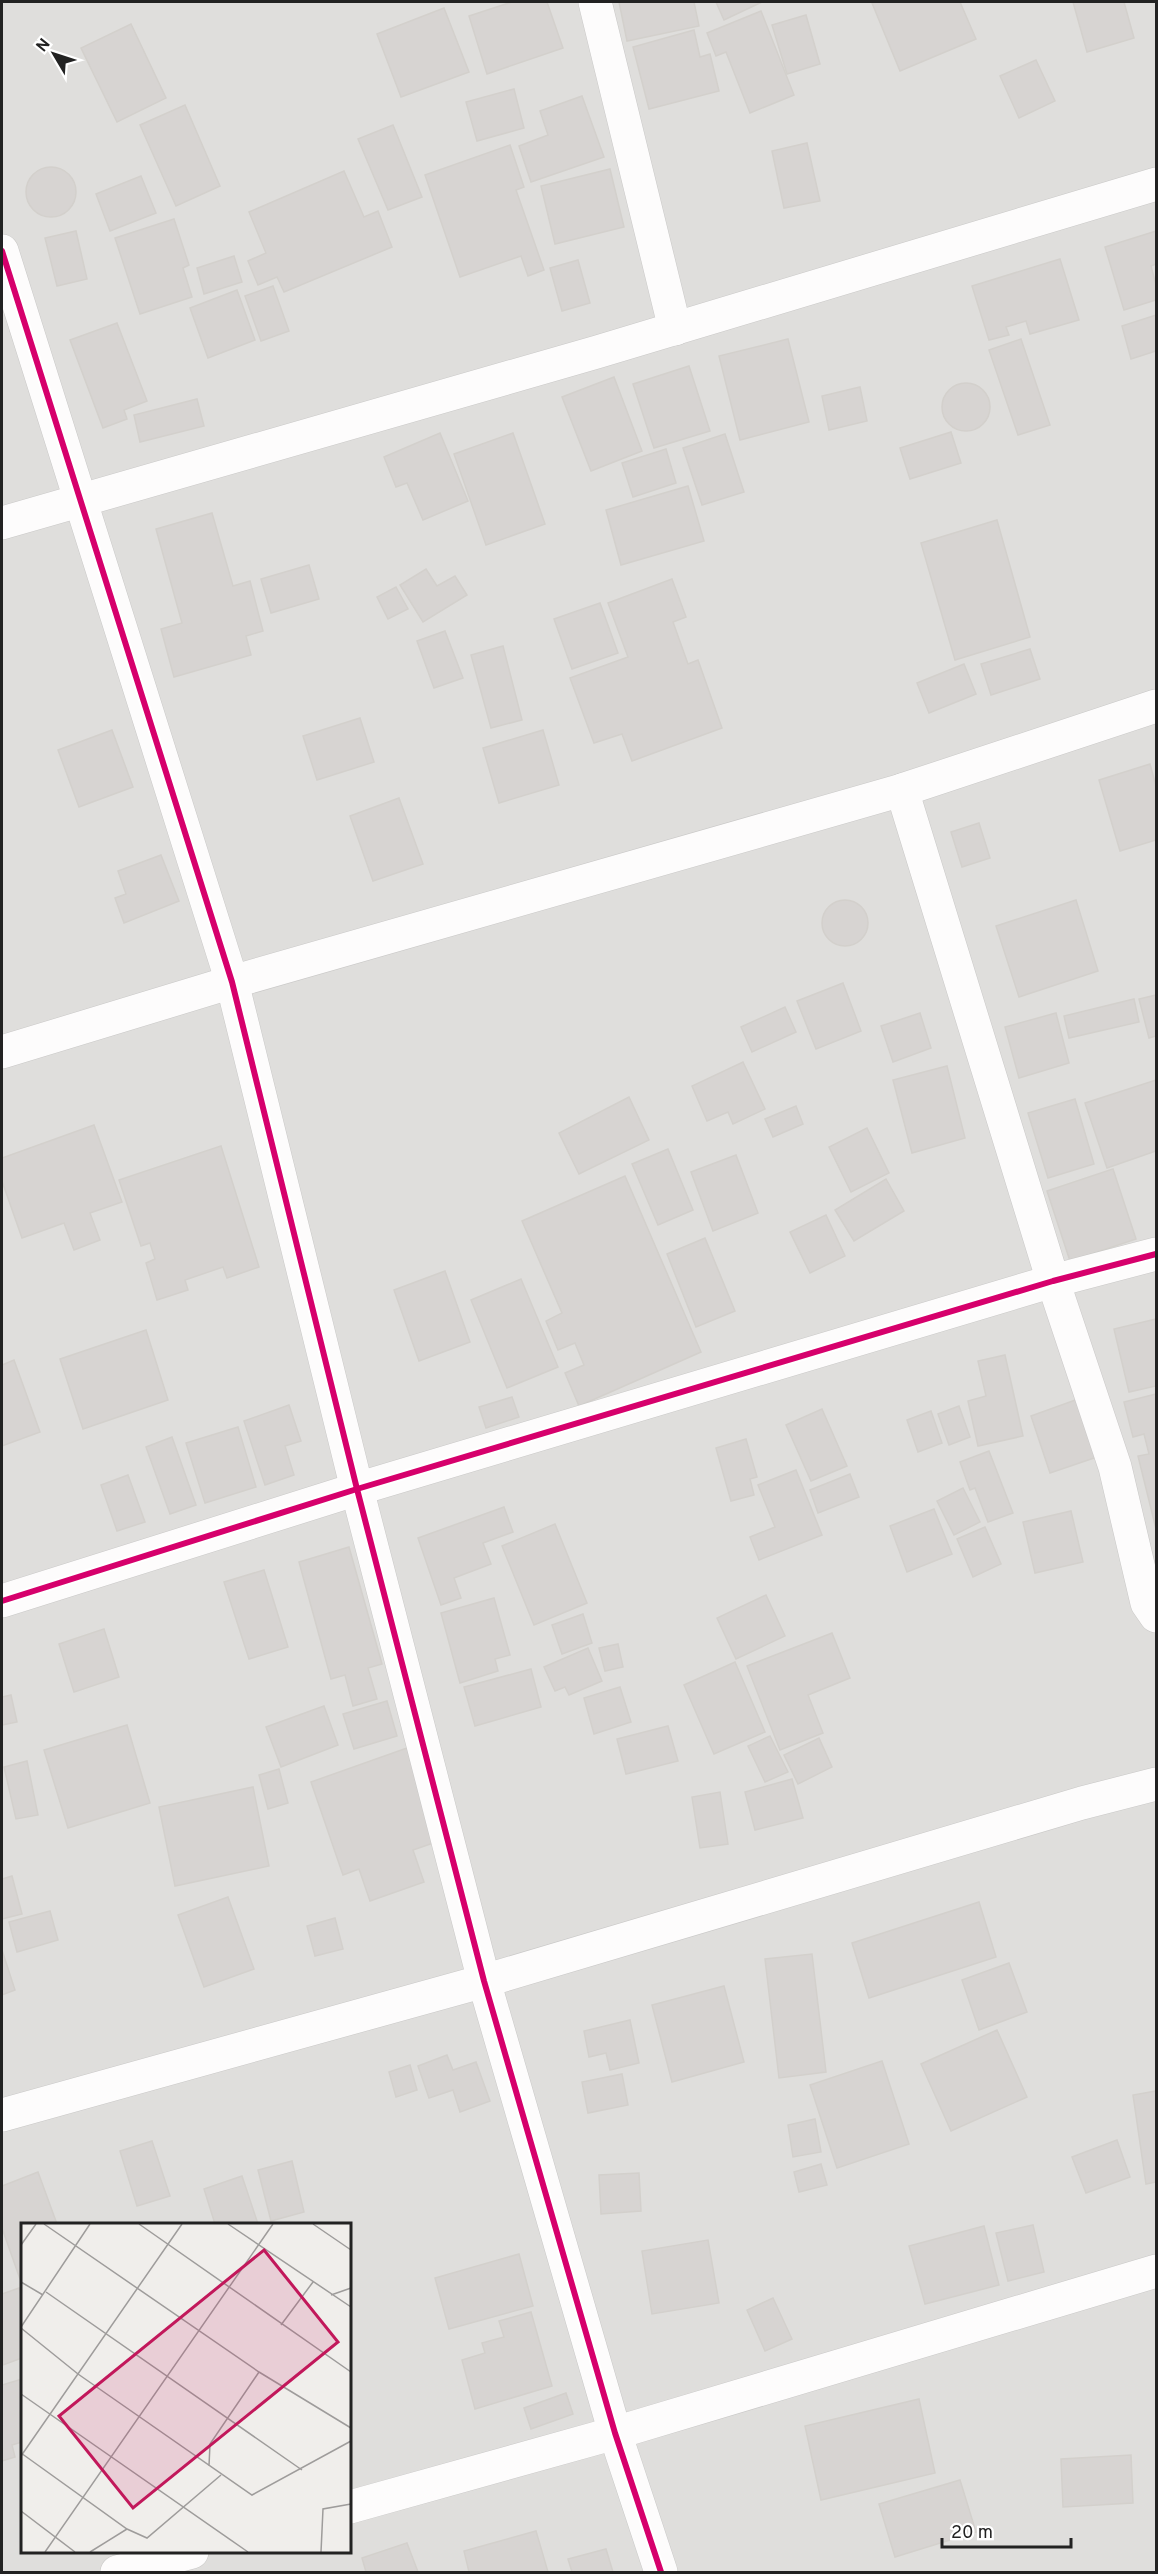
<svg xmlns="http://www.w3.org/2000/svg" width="1158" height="2574" font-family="Overpass,sans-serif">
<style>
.residential{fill:#dfdedc;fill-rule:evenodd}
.building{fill:#d7d4d2;stroke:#d3d0cc;stroke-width:1.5}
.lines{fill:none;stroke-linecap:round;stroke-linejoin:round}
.minor-casing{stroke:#c9c8c7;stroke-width:34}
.minor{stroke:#fdfcfc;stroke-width:33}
.cycleway-casing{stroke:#fff;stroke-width:10}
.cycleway{stroke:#d6006c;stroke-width:6}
.inset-road{fill:none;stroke:#9e9c9b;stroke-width:1.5}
.view{fill:#c2185b;fill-opacity:0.15;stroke:#c2185b;stroke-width:3}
.inset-edge{fill:none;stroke:#222;stroke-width:3}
</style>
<rect width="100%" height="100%" fill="#f0eeeb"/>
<!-- residential -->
<path class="residential" d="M 2,2 L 1156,2 L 1156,2572 L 2,2572 ZM 22,2224 L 350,2224 L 350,2552 L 22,2552 Z"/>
<!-- building -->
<g class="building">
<path d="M 512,2 L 547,2 L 563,48 L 487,74 L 469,16 Z"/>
<path d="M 619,2 L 694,2 L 699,26 L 627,41 Z"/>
<path d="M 716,2 L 762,2 L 724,20 Z"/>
<path d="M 877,2 L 960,2 L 976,39 L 900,71 L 872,3 Z"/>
<path d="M 1073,2 L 1124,2 L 1134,38 L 1087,52 Z"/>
<path d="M 444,8 L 469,72 L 401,97 L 377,34 Z"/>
<path d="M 761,11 L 794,95 L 750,113 L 726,52 L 716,56 L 707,33 Z"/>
<path d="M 806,15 L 820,64 L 787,74 L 772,25 Z"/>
<path d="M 131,24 L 166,98 L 117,122 L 81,48 Z"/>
<path d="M 694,30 L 700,57 L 710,54 L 719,91 L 649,109 L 633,47 Z"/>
<path d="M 1036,60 L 1055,101 L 1019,118 L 1000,76 Z"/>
<path d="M 514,89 L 524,128 L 477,141 L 466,102 Z"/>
<path d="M 582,96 L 604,157 L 531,182 L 519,146 L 548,135 L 540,111 Z"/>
<path d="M 185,105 L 220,186 L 176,206 L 140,125 Z"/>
<path d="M 393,125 L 422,197 L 388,210 L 358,139 Z"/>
<path d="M 807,143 L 820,201 L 784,208 L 772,151 Z"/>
<path d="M 510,145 L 524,187 L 516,190 L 544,270 L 528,276 L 521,256 L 460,277 L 425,175 Z"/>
<circle cx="51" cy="192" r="25"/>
<path d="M 610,169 L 624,227 L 555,244 L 541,186 Z"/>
<path d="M 344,171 L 364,217 L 378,211 L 392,247 L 284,292 L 277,277 L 258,285 L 248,261 L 266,253 L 249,212 Z"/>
<path d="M 141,176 L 156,213 L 110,231 L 96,194 Z"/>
<path d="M 174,219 L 189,265 L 183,268 L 192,297 L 140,314 L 115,238 Z"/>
<path d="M 76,231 L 87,279 L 57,286 L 45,238 Z"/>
<path d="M 1156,231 L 1156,264 L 1151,266 L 1156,285 L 1156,300 L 1124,310 L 1105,247 Z"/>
<path d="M 234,256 L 242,282 L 204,294 L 197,268 Z"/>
<path d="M 1060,259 L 1079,320 L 1030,334 L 1026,321 L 1006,327 L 1009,335 L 989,340 L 972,286 Z"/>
<path d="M 578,260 L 590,303 L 562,311 L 550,268 Z"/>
<path d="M 273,286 L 289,331 L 261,341 L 245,296 Z"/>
<path d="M 237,290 L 255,340 L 208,358 L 190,308 Z"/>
<path d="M 1156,315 L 1156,351 L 1131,359 L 1122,326 Z"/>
<path d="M 117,323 L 147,401 L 124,410 L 127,419 L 103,428 L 70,340 Z"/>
<path d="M 788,339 L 809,422 L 740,440 L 719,356 Z"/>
<path d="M 1021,339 L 1050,425 L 1018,435 L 989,350 Z"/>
<path d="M 689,366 L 710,431 L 654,448 L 633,384 Z"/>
<path d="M 614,377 L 642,451 L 591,471 L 562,397 Z"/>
<circle cx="966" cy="407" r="24"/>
<path d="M 860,387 L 867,421 L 829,430 L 822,396 Z"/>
<path d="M 197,399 L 204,426 L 140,442 L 134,415 Z"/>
<path d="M 951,432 L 961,463 L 910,479 L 900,448 Z"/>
<path d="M 440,433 L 468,501 L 423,520 L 407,483 L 396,487 L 384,457 Z"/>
<path d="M 513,433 L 545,524 L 486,545 L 454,454 Z"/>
<path d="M 725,434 L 744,492 L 702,505 L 683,448 Z"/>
<path d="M 666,449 L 676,483 L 633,497 L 622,463 Z"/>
<path d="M 688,486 L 704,541 L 621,565 L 606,510 Z"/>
<path d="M 212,513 L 233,586 L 250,581 L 263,631 L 246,636 L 251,655 L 174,677 L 161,629 L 182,623 L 156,529 Z"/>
<path d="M 997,520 L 1030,637 L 955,660 L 921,543 Z"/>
<path d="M 309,565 L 319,599 L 271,613 L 261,579 Z"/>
<path d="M 426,569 L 437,586 L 455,576 L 467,595 L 423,622 L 400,585 Z"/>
<path d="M 672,579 L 686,617 L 673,622 L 688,664 L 698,660 L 722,728 L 632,761 L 622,734 L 594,743 L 570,678 L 628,657 L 608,603 Z"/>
<path d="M 396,587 L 408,609 L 388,619 L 377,597 Z"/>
<path d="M 600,603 L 618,653 L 572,669 L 554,619 Z"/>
<path d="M 445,631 L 463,678 L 434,688 L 417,641 Z"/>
<path d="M 503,646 L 522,720 L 491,728 L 471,655 Z"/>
<path d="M 1030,649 L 1040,679 L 991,695 L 981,664 Z"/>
<path d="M 964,664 L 976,694 L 929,713 L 917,683 Z"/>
<path d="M 360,718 L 374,762 L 317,780 L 303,736 Z"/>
<path d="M 112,730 L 133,787 L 79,807 L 58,750 Z"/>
<path d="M 543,730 L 559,785 L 499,803 L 483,748 Z"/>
<path d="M 1150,764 L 1156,786 L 1156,840 L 1120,851 L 1099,780 Z"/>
<path d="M 399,798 L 423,864 L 373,881 L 350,816 Z"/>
<path d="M 979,823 L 990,858 L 962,867 L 951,832 Z"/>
<path d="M 161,855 L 179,901 L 124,923 L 115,898 L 126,894 L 118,871 Z"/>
<path d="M 1076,900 L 1098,971 L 1019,997 L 996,926 Z"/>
<circle cx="845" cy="923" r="23"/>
<path d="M 843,983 L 861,1031 L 816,1049 L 797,1001 Z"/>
<path d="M 1156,995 L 1156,1036 L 1149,1038 L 1139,999 Z"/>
<path d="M 1134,999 L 1139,1022 L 1069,1038 L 1064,1016 Z"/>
<path d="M 785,1007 L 796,1032 L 752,1052 L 741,1027 Z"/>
<path d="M 920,1013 L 931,1048 L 893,1062 L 881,1026 Z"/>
<path d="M 1056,1013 L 1069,1063 L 1019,1078 L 1005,1027 Z"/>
<path d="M 743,1062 L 765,1109 L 733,1124 L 728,1112 L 707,1121 L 692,1086 Z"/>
<path d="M 947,1066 L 965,1138 L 912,1153 L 893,1080 Z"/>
<path d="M 1156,1080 L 1156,1151 L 1107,1168 L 1085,1103 Z"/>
<path d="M 629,1097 L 649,1140 L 579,1174 L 559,1133 Z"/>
<path d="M 1075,1099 L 1094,1164 L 1048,1178 L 1028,1113 Z"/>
<path d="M 796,1106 L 803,1124 L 773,1137 L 765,1119 Z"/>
<path d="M 94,1125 L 122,1202 L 90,1213 L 100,1240 L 74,1250 L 64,1223 L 22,1238 L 2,1181 L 2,1158 Z"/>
<path d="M 867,1128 L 889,1173 L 851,1192 L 829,1147 Z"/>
<path d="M 221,1146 L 259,1267 L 227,1278 L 223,1267 L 185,1280 L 188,1290 L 157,1300 L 146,1263 L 155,1259 L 150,1243 L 141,1246 L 119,1180 Z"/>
<path d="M 668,1149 L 693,1210 L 658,1225 L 632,1164 Z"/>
<path d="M 736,1155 L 758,1213 L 713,1231 L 691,1172 Z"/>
<path d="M 1113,1169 L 1136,1239 L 1070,1261 L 1047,1191 Z"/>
<path d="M 625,1176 L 701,1352 L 579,1406 L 565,1373 L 584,1365 L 575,1343 L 558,1350 L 546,1321 L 562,1313 L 522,1221 Z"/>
<path d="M 886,1179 L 904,1211 L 854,1241 L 835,1210 Z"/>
<path d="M 826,1215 L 845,1256 L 810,1273 L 790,1232 Z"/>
<path d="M 705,1238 L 735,1311 L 696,1327 L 667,1254 Z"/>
<path d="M 445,1271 L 470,1342 L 419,1361 L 394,1290 Z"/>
<path d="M 521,1279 L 558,1367 L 507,1388 L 471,1300 Z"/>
<path d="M 1156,1319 L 1156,1386 L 1129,1392 L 1114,1329 Z"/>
<path d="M 146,1330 L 168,1400 L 83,1429 L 60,1359 Z"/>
<path d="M 1005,1355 L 1023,1436 L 978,1446 L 968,1401 L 986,1396 L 978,1361 Z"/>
<path d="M 14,1360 L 40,1432 L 2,1446 L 2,1365 Z"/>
<path d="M 1156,1394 L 1156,1529 L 1138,1456 L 1149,1454 L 1144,1434 L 1133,1437 L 1124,1402 Z"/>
<path d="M 512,1397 L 519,1417 L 486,1428 L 479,1407 Z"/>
<path d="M 1081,1398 L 1100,1456 L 1050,1473 L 1031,1416 Z"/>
<path d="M 289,1405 L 301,1441 L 285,1446 L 294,1475 L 265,1485 L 244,1421 Z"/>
<path d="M 959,1406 L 970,1437 L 949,1445 L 938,1414 Z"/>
<path d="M 822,1409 L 847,1466 L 811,1481 L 786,1425 Z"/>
<path d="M 931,1411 L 942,1443 L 918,1452 L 907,1420 Z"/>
<path d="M 238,1427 L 256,1487 L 205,1503 L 186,1443 Z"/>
<path d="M 172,1437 L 196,1505 L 170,1514 L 146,1447 Z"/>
<path d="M 746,1439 L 757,1477 L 750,1479 L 754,1495 L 731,1501 L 716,1448 Z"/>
<path d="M 989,1451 L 1013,1513 L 988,1522 L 975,1488 L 970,1490 L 960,1462 Z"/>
<path d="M 796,1470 L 822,1535 L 759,1560 L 750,1537 L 775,1527 L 758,1485 Z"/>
<path d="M 850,1474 L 859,1497 L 818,1513 L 810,1490 Z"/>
<path d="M 128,1475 L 145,1522 L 117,1531 L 101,1485 Z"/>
<path d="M 963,1488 L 980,1522 L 954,1535 L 937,1501 Z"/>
<path d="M 504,1507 L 513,1532 L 483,1543 L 491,1564 L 454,1578 L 461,1598 L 441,1605 L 418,1538 Z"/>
<path d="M 934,1509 L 952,1554 L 907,1572 L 890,1526 Z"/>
<path d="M 1071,1511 L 1083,1562 L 1035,1573 L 1023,1522 Z"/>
<path d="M 555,1524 L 587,1603 L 534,1625 L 502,1546 Z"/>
<path d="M 985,1527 L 1001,1564 L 973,1577 L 957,1539 Z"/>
<path d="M 349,1547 L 382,1664 L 368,1668 L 377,1699 L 353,1706 L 345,1675 L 331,1679 L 299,1562 Z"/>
<path d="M 264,1570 L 288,1647 L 249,1659 L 224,1582 Z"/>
<path d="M 766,1595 L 785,1636 L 736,1659 L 717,1618 Z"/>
<path d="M 494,1598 L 510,1655 L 495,1659 L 498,1671 L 460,1683 L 441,1613 Z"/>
<path d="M 583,1614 L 592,1643 L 562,1654 L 552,1625 Z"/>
<path d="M 104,1629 L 119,1677 L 74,1692 L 59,1644 Z"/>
<path d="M 832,1633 L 850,1678 L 808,1695 L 823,1733 L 780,1750 L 747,1666 Z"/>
<path d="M 618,1644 L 623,1667 L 605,1671 L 599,1648 Z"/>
<path d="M 588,1648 L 602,1681 L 569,1695 L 565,1687 L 555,1691 L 544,1667 Z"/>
<path d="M 735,1662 L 765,1732 L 714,1754 L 684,1685 Z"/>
<path d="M 531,1669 L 541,1707 L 475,1726 L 464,1687 Z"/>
<path d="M 620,1687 L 631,1722 L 594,1734 L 584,1698 Z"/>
<path d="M 11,1695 L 17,1722 L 2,1725 L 2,1697 Z"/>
<path d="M 387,1701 L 397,1736 L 354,1749 L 343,1714 Z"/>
<path d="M 324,1706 L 338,1745 L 281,1767 L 266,1727 Z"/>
<path d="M 127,1725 L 150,1803 L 68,1828 L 44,1750 Z"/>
<path d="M 668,1726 L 678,1761 L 626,1774 L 617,1739 Z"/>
<path d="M 770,1736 L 788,1772 L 765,1782 L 748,1746 Z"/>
<path d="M 819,1738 L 832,1767 L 798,1784 L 784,1755 Z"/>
<path d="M 407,1748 L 439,1841 L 413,1850 L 424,1882 L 370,1901 L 359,1869 L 343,1875 L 311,1782 Z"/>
<path d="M 27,1761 L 38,1815 L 16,1819 L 4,1767 Z"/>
<path d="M 279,1769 L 288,1803 L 268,1809 L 259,1775 Z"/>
<path d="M 792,1779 L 803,1818 L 755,1830 L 745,1792 Z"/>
<path d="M 253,1787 L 269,1866 L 175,1886 L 159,1807 Z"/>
<path d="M 720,1792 L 728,1844 L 700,1848 L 692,1797 Z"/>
<path d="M 12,1876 L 22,1914 L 2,1919 L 2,1879 Z"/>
<path d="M 228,1897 L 254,1969 L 204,1987 L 178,1915 Z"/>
<path d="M 979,1902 L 996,1957 L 869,1998 L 852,1943 Z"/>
<path d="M 50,1911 L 58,1940 L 17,1952 L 9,1922 Z"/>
<path d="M 335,1918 L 343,1949 L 315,1956 L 307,1926 Z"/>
<path d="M 2,1950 L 15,1990 L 2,1995 Z"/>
<path d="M 812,1954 L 826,2072 L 779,2078 L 765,1959 Z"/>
<path d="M 1009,1963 L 1027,2012 L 979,2030 L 962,1980 Z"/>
<path d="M 724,1986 L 744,2062 L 672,2082 L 652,2005 Z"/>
<path d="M 630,2020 L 639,2063 L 610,2070 L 606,2053 L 589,2057 L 584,2031 Z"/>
<path d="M 997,2030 L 1027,2097 L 951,2131 L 921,2064 Z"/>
<path d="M 447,2055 L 453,2070 L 476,2062 L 490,2101 L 460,2112 L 453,2090 L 429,2098 L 418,2066 Z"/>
<path d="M 882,2061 L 909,2144 L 837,2168 L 810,2085 Z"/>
<path d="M 410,2065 L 417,2090 L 396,2097 L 389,2072 Z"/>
<path d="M 622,2074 L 628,2105 L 588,2113 L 582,2082 Z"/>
<path d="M 1156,2091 L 1156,2182 L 1146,2184 L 1133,2095 Z"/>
<path d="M 815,2119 L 821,2152 L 793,2157 L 788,2125 Z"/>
<path d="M 1117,2140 L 1130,2177 L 1086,2193 L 1072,2157 Z"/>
<path d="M 152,2141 L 170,2196 L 137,2206 L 120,2151 Z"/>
<path d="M 292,2161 L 304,2212 L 271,2221 L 258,2170 Z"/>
<path d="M 821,2164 L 827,2185 L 799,2192 L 794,2172 Z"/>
<path d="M 38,2172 L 57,2224 L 22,2224 L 22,2279 L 20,2279 L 2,2228 L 2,2186 Z"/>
<path d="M 639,2173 L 641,2211 L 601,2214 L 599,2175 Z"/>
<path d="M 242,2176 L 258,2224 L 215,2224 L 204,2189 Z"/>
<path d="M 1033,2225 L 1044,2272 L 1008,2281 L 996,2233 Z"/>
<path d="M 984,2226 L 999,2285 L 925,2304 L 909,2246 Z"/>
<path d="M 708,2240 L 719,2303 L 652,2314 L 642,2251 Z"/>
<path d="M 519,2254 L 533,2306 L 449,2329 L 435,2278 Z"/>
<path d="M 19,2288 L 22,2298 L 22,2358 L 3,2365 L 2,2294 Z"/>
<path d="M 773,2298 L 792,2339 L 765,2351 L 747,2310 Z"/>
<path d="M 531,2312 L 552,2386 L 475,2409 L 462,2360 L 485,2353 L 482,2343 L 504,2337 L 499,2321 Z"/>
<path d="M 22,2379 L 22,2442 L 12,2445 L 15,2457 L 2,2461 L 2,2385 Z"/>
<path d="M 566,2393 L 573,2414 L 531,2429 L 524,2408 Z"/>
<path d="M 919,2399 L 935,2473 L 821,2500 L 805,2426 Z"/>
<path d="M 1131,2455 L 1133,2503 L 1063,2507 L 1061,2459 Z"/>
<path d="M 960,2480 L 976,2532 L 895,2557 L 879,2504 Z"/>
<path d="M 536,2531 L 548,2572 L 469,2572 L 464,2551 Z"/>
<path d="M 407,2543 L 418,2572 L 366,2572 L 362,2558 Z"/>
<path d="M 606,2549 L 613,2572 L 572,2572 L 568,2559 Z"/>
</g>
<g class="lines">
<defs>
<g id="minor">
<path d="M 595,2 L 675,329"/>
<path d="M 2,251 L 232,982 L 357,1489 L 484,1981 L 615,2433 L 661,2572"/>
<path d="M 2,523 L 597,352 L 1156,184"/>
<path d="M 902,790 L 1053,1281 L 1115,1467 L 1147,1603 L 1156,1616"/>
<path d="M 2,1052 L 232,982 L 902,790 L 1156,706"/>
<path d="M 2,1601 L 357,1489 L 1053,1281 L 1156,1254"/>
<path d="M 2,2115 L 484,1981 L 1082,1803 L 1156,1784"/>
<path d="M 350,2507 L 615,2433 L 1156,2271"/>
<path d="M 117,2572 L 192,2552"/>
</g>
</defs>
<!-- minor casing -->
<use href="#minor" class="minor-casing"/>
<!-- minor -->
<use href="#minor" class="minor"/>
<defs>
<g id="cycleway">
<path d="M 2,251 L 232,982 L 357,1489 L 484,1981 L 615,2433 L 661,2572"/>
<path d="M 2,1601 L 357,1489 L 1053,1281 L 1156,1254"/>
</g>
</defs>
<!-- cycleway casing -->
<use href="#cycleway" class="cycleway-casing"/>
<!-- cycleway -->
<use href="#cycleway" class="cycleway"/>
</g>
<!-- overview -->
<g transform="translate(21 2223)">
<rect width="330" height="330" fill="#f0eeeb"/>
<path class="inset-road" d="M 23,1 L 238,149 L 330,205M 118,1 L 330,149M 207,1 L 330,84M 292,1 L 330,27M 0,22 L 15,1M 0,59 L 22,72M 25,69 L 281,247M 310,72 L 330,65M 260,102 L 292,59M 0,104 L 69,1M 0,105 L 57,151 L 231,272 L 330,218M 0,171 L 227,329M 0,230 L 106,306 L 126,315 L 200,252M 0,233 L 161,1M 188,243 L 189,221 L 238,149M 0,288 L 54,329M 24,329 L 252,1M 69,329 L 106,306M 300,329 L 302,286 L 330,281"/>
<path class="view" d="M 243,27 L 317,119 L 112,285 L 38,193 Z"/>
<rect width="330" height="330" class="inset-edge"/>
</g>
<!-- border -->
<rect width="1158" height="2574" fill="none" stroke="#222222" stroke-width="6"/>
<!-- north arrow -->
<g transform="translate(54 54) rotate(309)" stroke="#ffffff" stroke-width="4.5" paint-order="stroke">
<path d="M0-4.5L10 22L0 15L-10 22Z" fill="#222222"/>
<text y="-9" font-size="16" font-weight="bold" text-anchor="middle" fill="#222222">N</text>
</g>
<!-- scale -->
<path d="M942 2538v9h129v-9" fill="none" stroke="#222222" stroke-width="3"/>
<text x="951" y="2538" font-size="18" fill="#222222" stroke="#ffffff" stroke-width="4.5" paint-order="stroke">20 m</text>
</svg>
